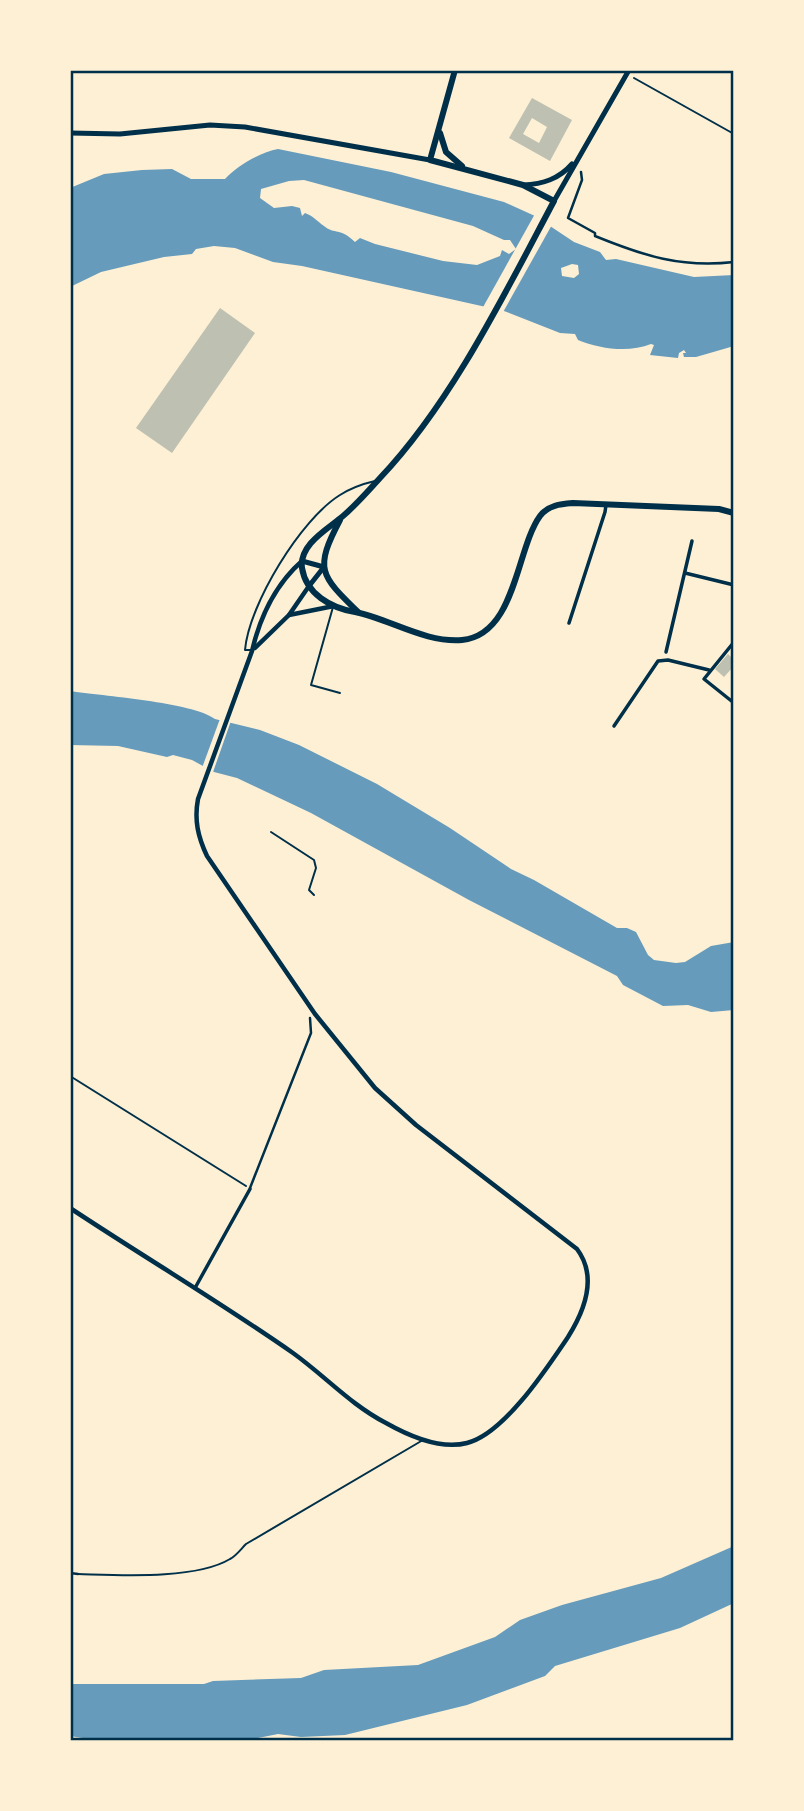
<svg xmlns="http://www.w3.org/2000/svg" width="804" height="1811" font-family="'Roboto Serif',serif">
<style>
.water{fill:#669bbc;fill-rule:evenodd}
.pier{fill:#fdf0d5}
.building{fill:#bec0b2;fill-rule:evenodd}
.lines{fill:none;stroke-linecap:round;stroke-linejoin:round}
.path{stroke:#003049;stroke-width:2}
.service{stroke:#003049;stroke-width:2}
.pedestrian{stroke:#003049;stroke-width:2.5}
.minor{stroke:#003049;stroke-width:3.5}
.tertiary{stroke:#003049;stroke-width:4.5}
.secondary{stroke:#003049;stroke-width:5}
.primary{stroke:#003049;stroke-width:6}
.neatline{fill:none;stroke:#003049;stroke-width:2.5}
</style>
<rect width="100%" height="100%" fill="#fdf0d5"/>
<!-- water -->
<g class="water">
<path d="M 278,149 L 391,172 L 504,202 L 535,216 L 574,242 L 600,252 L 606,260 L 616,259 L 694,277 L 734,275 L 734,346 L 696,357 L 684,357 L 683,353 L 686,353 L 684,350 L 679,353 L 678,358 L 650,355 L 654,345 L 651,344 C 629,353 600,349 578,340 L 575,334 L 560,333 L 504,311 L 302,266 L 273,262 L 235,248 L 214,246 L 196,249 L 192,254 L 164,257 L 101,272 L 70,287 L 70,188 L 104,174 L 142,170 L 172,169 L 191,179 L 225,179 C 237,166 261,152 278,149 ZM 304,180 L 473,226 L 504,240 L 510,240 L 516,249 L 509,254 L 502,250 L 500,256 L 477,265 L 443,261 L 375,244 L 360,238 L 355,242 C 340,227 335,235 324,226 C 317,221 313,216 305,213 L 302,216 L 300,208 L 292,206 L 274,208 L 260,198 L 261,189 L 289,181 ZM 572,264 L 578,265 L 579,274 L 574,278 L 562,276 L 561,268 Z"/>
<path d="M 70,691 C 102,696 192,702 215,719 L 260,730 L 299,745 L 377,784 L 450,828 L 511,869 L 534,880 L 617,928 L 627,928 L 636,932 L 648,955 L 654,960 L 676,963 L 685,962 L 711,946 L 734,942 L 734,1010 L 711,1012 L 688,1005 L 663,1006 L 623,985 L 617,976 L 469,900 L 311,813 L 237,778 L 214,772 L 192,760 L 173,755 L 167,757 L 118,746 L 70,745 Z"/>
<path d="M 734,1546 L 734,1603 L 680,1628 L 555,1666 L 545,1676 L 467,1705 L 345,1735 L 301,1737 L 278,1734 L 253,1739 L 183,1741 L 101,1741 L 70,1736 L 70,1684 L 204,1684 L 213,1681 L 301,1678 L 324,1670 L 418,1665 L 495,1637 L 520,1620 L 562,1605 L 661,1578 Z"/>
</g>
<!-- pier -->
<g class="pier">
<path d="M 536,212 L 553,223 L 502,314 L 482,309 Z"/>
<path d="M 221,716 L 232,718 L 212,775 L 202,768 Z"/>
</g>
<!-- building -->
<g class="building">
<path d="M 532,98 L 572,120 L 550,161 L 509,138 ZM 532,118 L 547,127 L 539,143 L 523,134 Z"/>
<path d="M 220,308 L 255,333 L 172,453 L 136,428 Z"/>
<path d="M 728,654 L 734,660 L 734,666 L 724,677 L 715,669 Z"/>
</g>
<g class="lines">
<!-- path -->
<g class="path">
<path d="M 634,78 L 734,134"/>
<path d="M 271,832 L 314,860 L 316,868 L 309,890 L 314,895"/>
<path d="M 70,1076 L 246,1186"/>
</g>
<!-- service -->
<g class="service">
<path d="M 333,607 L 311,685 L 340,693"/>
<path d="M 250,650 L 245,650 C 249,604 301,519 340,495 C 351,488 362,484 375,481"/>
<path d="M 78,1574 C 118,1575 195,1580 230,1559 C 236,1556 241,1549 246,1544 L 423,1440"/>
</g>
<!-- pedestrian -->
<g class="pedestrian">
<path d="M 581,172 L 582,180 L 568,218 L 595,233 L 595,236 C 644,256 681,268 734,262"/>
<path d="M 250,1188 L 311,1033 L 310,1018"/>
<path d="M 70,1573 L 78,1574"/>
</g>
<!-- minor -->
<g class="minor">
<path d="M 685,573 L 734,585"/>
<path d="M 569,623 L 605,512 L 606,505"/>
<path d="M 734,642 L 704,679 L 734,703"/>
<path d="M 666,652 L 692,541"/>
<path d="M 614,726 L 658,661 L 668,660 L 709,670"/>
<path d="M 195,1288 L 250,1189"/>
</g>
<!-- tertiary -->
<g class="tertiary">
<path d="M 289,615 L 334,606"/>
<path d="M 255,648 L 289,615 L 309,586"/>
<path d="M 70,1208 C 144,1257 220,1302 293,1353 C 325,1376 351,1405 386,1423 C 409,1436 440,1450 467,1443 C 504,1434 547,1368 568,1337 C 585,1310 598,1277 577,1249 L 416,1125 L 375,1088 L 315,1014 L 207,856 C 198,837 194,820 198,799 L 252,651 C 260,617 276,584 302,561"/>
</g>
<!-- secondary -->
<g class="secondary">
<path d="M 70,133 L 120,134 L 210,125 L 245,127 L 430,160"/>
<path d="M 523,185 C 543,184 559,179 572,164"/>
<path d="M 554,201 L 629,70"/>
<path d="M 302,561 L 324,567 L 309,586"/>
</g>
<!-- primary -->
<g class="primary">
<path d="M 455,70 L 430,160 L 523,185 L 554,201 C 505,293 452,402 380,478 C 368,491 356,505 343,516 C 328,529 299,544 302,568 C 306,594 331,608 355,612 C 390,619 425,643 462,640 C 516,635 516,549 540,516 C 548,505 561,504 573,503 L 719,509 L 734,513"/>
<path d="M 440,133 L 446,152 L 462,166"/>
<path d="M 340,520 C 314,569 320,575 358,612"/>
</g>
</g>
<!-- border -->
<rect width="804" height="1811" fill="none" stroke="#fdf0d5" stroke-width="144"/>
<rect x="72" y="72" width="660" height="1667" class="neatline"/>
</svg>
